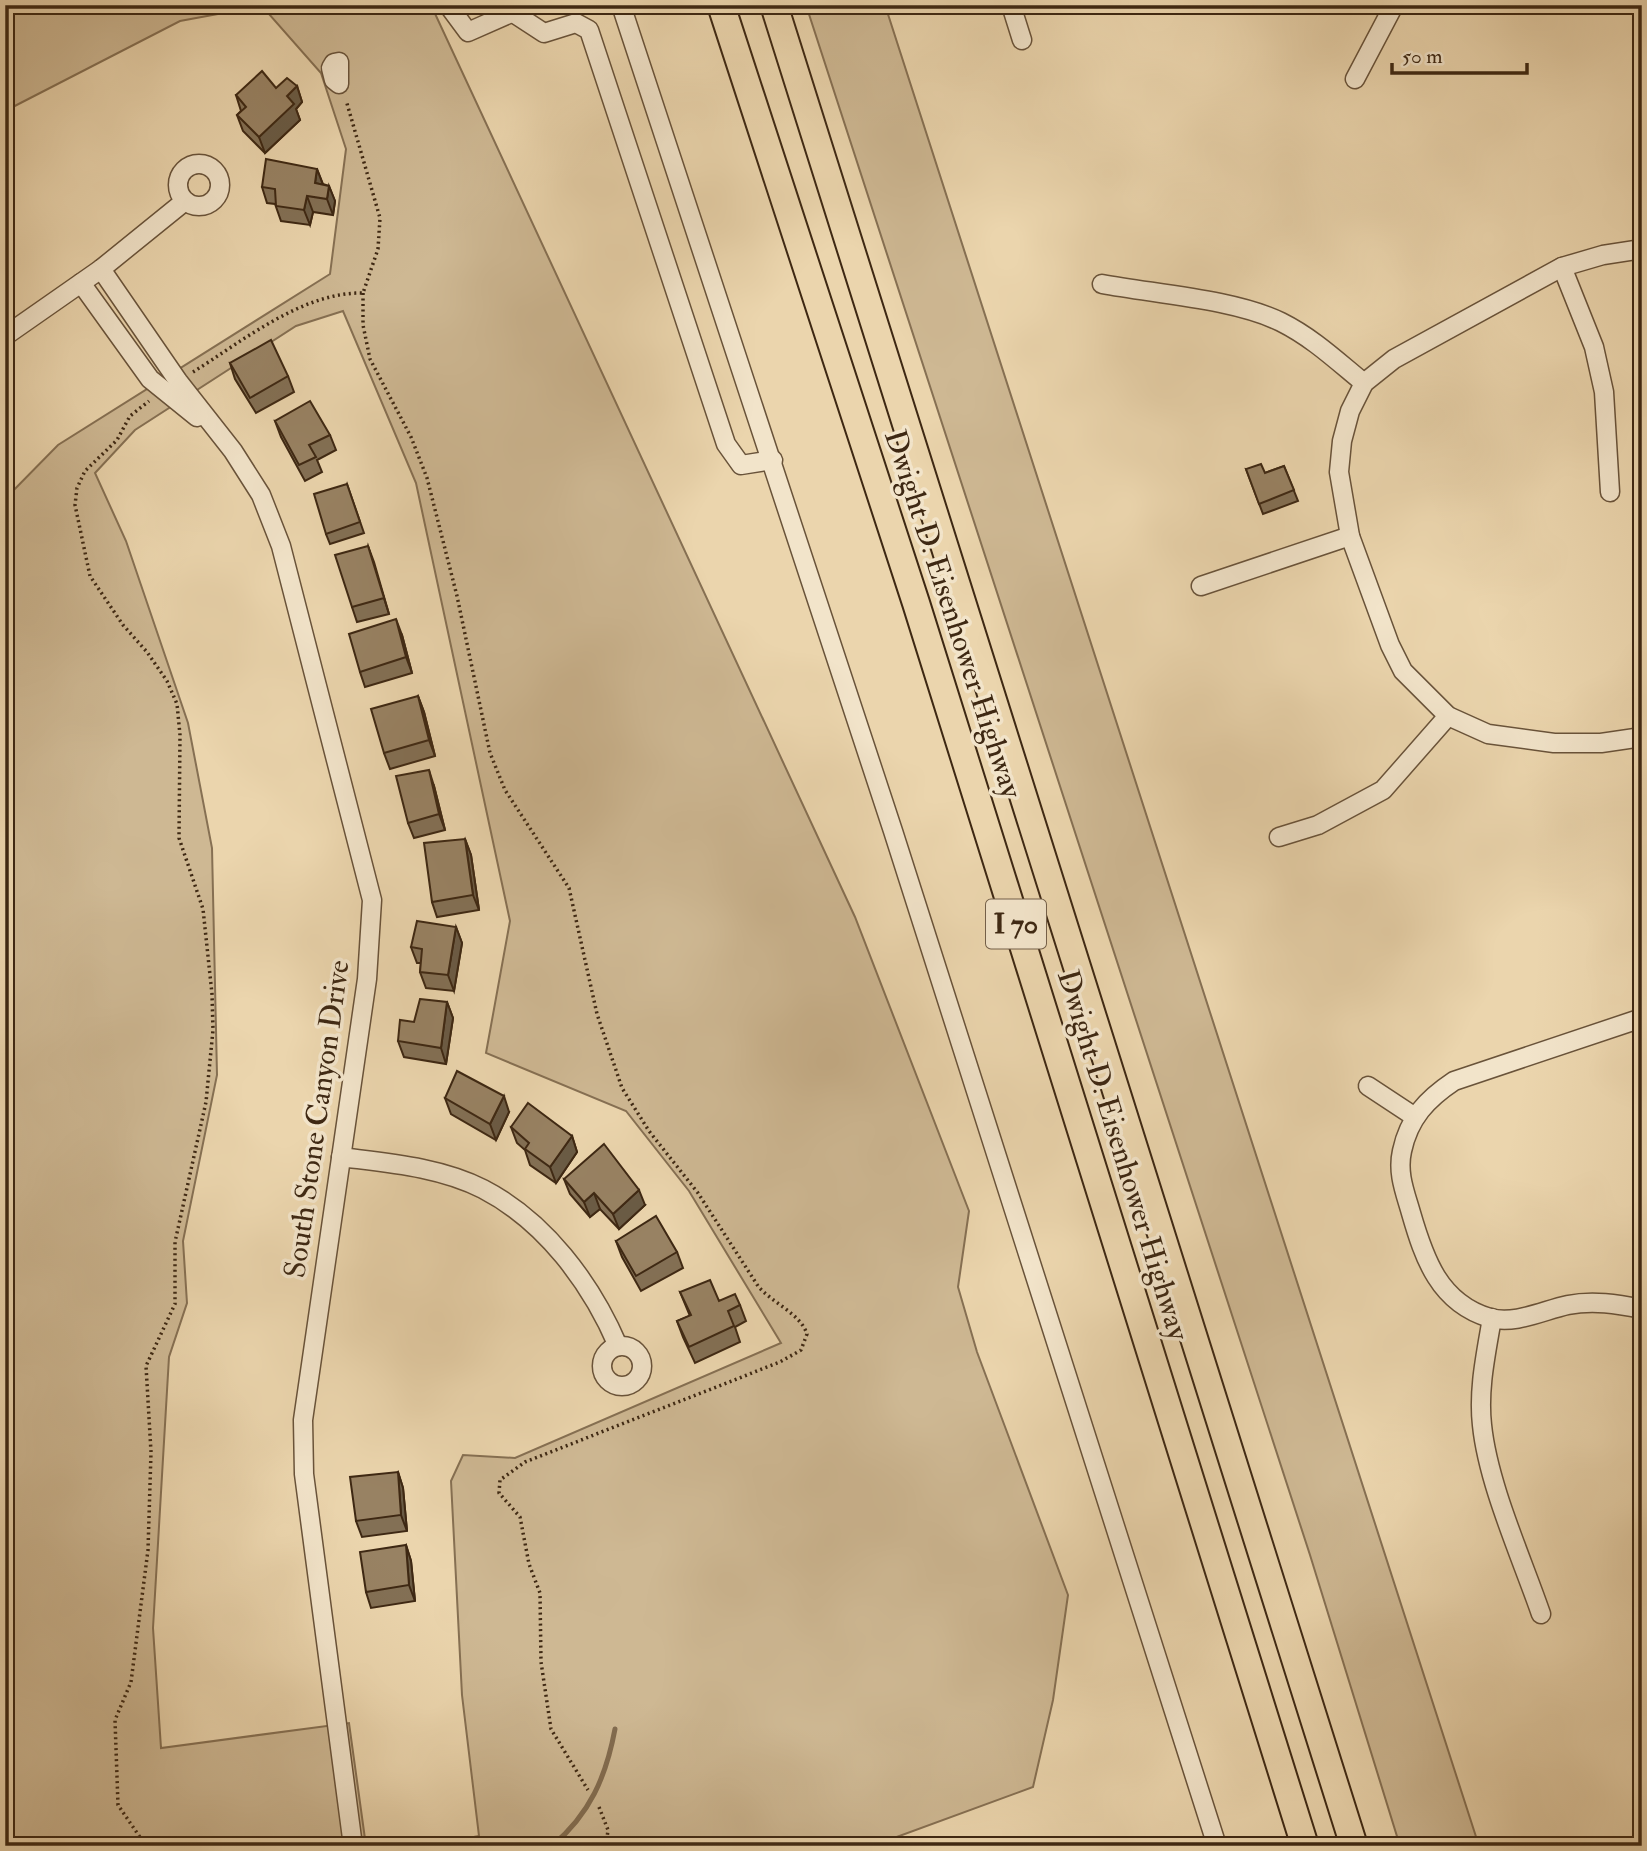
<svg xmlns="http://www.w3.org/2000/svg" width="1647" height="1851" font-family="'IM FELL Double Pica',serif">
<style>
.green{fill:#ceb893;stroke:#867053;stroke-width:2}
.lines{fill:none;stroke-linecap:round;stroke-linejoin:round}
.stream{stroke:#826c50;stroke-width:5}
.minor-casing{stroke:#69533a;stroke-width:21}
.highway-casing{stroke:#3e2813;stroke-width:30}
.path{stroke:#3e2813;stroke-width:3.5;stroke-dasharray:2 3.5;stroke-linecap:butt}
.minor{stroke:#f2e4ca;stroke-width:18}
.highway{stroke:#ebd5ad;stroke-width:26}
.wall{fill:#837055;stroke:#3e2813;stroke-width:2}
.shaded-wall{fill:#6a5b45;stroke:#3e2813;stroke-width:2}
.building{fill:#988263;stroke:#3e2813;stroke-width:2}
.labels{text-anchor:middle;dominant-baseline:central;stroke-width:7;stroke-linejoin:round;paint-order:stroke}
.shield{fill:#f2e4ca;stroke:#74604a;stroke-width:2}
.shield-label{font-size:28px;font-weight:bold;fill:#3e2813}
.street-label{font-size:30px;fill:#3e2813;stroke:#f2e4ca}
</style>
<rect width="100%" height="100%" fill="#ebd5ad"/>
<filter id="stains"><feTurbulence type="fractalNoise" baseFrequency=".00286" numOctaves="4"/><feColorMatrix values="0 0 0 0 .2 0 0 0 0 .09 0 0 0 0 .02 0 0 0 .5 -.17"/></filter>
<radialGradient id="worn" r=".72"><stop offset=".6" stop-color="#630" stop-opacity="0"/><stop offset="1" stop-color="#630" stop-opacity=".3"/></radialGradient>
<!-- green -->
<g class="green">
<path d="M 5,5 L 431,5 L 855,917 L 969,1211 L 958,1287 L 977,1352 L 1068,1595 L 1053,1700 L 1033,1787 L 883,1842 L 857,1846 L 686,1846 L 679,1843 L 640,1842 L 638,1846 L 425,1846 L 479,1836 L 462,1695 L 451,1481 L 463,1455 L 515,1458 L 781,1343 L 689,1191 L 626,1111 L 486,1053 L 510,921 L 416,483 L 343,311 L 296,326 L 135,430 L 95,473 L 126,541 L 188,723 L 212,848 L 217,1075 L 183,1241 L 187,1303 L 169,1357 L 153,1628 L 161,1748 L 349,1723 L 366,1846 L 5,1846 L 5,499 L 58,445 L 330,274 L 346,149 L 321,73 L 262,6 L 180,21 L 5,111 Z"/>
<path d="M 806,5 L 885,5 L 1479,1846 L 1400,1846 L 1310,1555 Z"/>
</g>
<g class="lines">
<!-- stream -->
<path class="stream" d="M 552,1846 C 590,1814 606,1777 615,1729"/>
<defs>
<g id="minor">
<path d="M 448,5 L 468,32 L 529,5"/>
<path d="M 621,5 L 893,831 L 1217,1846"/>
<path d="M 1011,5 L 1022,40"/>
<path d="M 512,12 L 544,33 L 576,23 L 589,30 L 726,444 L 741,465 L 773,460"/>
<path d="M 339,62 L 339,84 L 334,80 L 331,68 L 334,63 Z"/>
<path d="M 1355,79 L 1394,5"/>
<circle cx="199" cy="185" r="21"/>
<path d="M 1642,249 L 1603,255 L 1562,267 L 1394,359 L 1364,383 L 1350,411 L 1342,441 L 1339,472 L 1350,536 L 1390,645 L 1403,671 L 1448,716 L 1488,734 L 1554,743 L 1601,743 L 1642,737"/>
<path d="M 1562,267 L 1594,347 L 1604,392 L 1610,492"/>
<path d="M 101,269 L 178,381 L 233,451 L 261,495 L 281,546 L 372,900 L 367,979 L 303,1420 L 304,1474 L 353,1846"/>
<path d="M 81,283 L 150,379 L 197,417"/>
<path d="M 1102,284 C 1155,294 1234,299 1281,322 C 1313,338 1337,361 1364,383"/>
<path d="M 5,336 L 101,269 L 185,201"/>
<path d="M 1201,586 L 1350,536"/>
<path d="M 1279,837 L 1318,825 L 1383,790 L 1448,716"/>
<path d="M 1642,1018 L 1454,1081 C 1427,1099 1409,1118 1402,1151 C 1397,1173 1405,1192 1411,1213 C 1424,1258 1439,1303 1490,1318 C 1515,1325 1544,1310 1568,1305 C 1593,1300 1617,1304 1642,1309"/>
<path d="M 1368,1086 L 1415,1117"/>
<path d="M 341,1157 C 388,1163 440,1167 483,1189 C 545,1221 591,1283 618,1346"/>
<path d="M 1492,1318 C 1486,1354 1478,1389 1482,1425 C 1488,1484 1521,1556 1541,1614"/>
<circle cx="622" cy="1366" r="20"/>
</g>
<g id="highway">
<path d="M 721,5 L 916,603 L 1305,1846"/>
<path d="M 774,5 L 1354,1846"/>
</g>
</defs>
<!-- minor casing -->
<use href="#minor" class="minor-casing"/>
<!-- highway casing -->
<use href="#highway" class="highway-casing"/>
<!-- path -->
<g class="path">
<path d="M 363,293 L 363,325 L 370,359 L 411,437 L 427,478 L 457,596 L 490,753 L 505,790 L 569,888 L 597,1014 L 622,1088 L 649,1131 L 698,1193 L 758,1286 C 772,1303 800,1313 807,1334 L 801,1350 L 780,1362 L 525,1462 L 500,1480 L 499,1493 L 520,1517 L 529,1564 L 540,1593 L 541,1662 L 551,1729 L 588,1790"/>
<path d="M 193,372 C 243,341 302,292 363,293 L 378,249 L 380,218 L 346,100"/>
<path d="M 599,1807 L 608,1830 L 606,1846"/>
<path d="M 146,1846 L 118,1805 L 115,1720 L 131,1682 L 148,1550 L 151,1452 L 146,1366 L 175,1304 L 175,1242 L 206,1102 L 213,1030 L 212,994 L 203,909 L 179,838 L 180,735 L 177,704 L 167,681 L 147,652 L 123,625 L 90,576 L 75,505 L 77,488 L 85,471 L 117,440 L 130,416 L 149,401"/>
</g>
<!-- minor -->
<use href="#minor" class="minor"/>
<!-- highway -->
<use href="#highway" class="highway"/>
</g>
<!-- wall -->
<g class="wall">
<path d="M 297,86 L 302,102 L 296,109 L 300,120 L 265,153 L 243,131 L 237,115 L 241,111 L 236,95 L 276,88 Z"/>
<path d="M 317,169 L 323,184 L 329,186 L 335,201 L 333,215 L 313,212 L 310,225 L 281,221 L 275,204 L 267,203 L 262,187 Z"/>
<path d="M 230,363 L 288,376 L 294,392 L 256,413 L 235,379 Z"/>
<path d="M 275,421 L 330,435 L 336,450 L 317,460 L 322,472 L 305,481 L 281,437 Z"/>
<path d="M 1284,466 L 1298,501 L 1263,514 L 1246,469 L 1265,473 Z"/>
<path d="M 347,484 L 364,533 L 330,544 L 326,534 Z"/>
<path d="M 368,546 L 389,614 L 357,622 L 352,607 Z"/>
<path d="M 402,635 L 412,673 L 365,687 L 360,672 Z"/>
<path d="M 418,696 L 424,712 L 435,756 L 390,769 L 384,753 Z"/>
<path d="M 434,786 L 445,830 L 414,838 L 408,823 Z"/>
<path d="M 465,839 L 471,855 L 479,910 L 437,917 L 432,902 Z"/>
<path d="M 456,927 L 462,943 L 454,991 L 426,988 L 420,972 L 421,963 L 417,963 L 411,947 Z"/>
<path d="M 447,1002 L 453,1018 L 446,1064 L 404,1057 L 398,1041 L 414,1022 Z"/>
<path d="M 445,1098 L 509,1112 L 496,1140 L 451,1114 Z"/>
<path d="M 511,1127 L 572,1136 L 577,1152 L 556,1183 L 530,1165 L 525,1150 L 517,1143 Z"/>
<path d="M 564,1179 L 645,1205 L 619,1229 L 600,1209 L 590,1217 L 570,1194 Z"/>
<path d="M 616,1241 L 677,1252 L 683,1268 L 641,1291 L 622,1257 Z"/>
<path d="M 680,1292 L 740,1305 L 746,1321 L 735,1327 L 740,1342 L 695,1363 L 683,1337 L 677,1321 L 690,1316 Z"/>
<path d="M 398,1472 L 403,1488 L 407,1531 L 362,1537 L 356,1521 Z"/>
<path d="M 406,1545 L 411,1561 L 415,1601 L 371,1608 L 366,1592 Z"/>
</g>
<!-- shaded-wall -->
<g class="shaded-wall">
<path d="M 297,86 L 302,102 L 296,109 L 300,120 L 265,153 L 259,137 L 287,96 Z"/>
<path d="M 317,169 L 323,185 L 315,183 Z"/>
<path d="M 329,186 L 335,201 L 333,215 L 327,199 Z"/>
<path d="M 307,196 L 313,212 L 310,225 L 304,210 Z"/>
<path d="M 368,546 L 374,562 L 389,614 L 384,598 Z"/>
<path d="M 396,619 L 402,635 L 412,673 L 406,657 Z"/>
<path d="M 418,696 L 424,712 L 435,756 L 429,740 Z"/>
<path d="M 429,770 L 434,786 L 445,830 L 439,814 Z"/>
<path d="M 465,839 L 471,855 L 479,910 L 473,895 Z"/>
<path d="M 456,927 L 462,943 L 454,991 L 448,975 Z"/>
<path d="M 447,1002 L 453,1018 L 446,1064 L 441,1048 Z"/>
<path d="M 504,1096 L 509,1112 L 496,1140 L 490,1124 Z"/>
<path d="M 572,1136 L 577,1152 L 556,1183 L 550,1167 Z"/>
<path d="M 639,1190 L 645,1205 L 619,1229 L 613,1214 Z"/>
<path d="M 594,1193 L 600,1209 L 590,1217 L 584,1202 Z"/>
<path d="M 398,1472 L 403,1488 L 407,1531 L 401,1515 Z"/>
<path d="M 406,1545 L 411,1561 L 415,1601 L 409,1585 Z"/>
</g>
<!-- building -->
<g class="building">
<path d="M 262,71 L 276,88 L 287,78 L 297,86 L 287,96 L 294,104 L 259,137 L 237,115 L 246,107 L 236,95 Z"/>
<path d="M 266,159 L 317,169 L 315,183 L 329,186 L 327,199 L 307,196 L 304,210 L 276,206 L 275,189 L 262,187 Z"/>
<path d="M 271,340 L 288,376 L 250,398 L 230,363 Z"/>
<path d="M 310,401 L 330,435 L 309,445 L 316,457 L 299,465 L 275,421 Z"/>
<path d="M 1261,464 L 1265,473 L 1284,466 L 1294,490 L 1259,504 L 1246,469 Z"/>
<path d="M 347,484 L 360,522 L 326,534 L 314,494 Z"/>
<path d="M 368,546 L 384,598 L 352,607 L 335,555 Z"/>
<path d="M 396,619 L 406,657 L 360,672 L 349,634 Z"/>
<path d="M 418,696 L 429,740 L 384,753 L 371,709 Z"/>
<path d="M 429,770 L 439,814 L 408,823 L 396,776 Z"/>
<path d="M 465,839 L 473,895 L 432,902 L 424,843 Z"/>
<path d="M 417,921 L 456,927 L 448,975 L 420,972 L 422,949 L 411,947 Z"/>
<path d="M 420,999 L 447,1002 L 441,1048 L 398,1041 L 400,1020 L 414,1022 Z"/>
<path d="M 457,1071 L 504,1096 L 490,1124 L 445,1098 Z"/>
<path d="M 528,1103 L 572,1136 L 550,1167 L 525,1149 L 529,1143 L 511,1127 Z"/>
<path d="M 604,1144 L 639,1190 L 613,1214 L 594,1193 L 584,1202 L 564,1179 Z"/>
<path d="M 656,1216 L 677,1252 L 636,1276 L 616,1241 Z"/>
<path d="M 710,1280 L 719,1301 L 735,1294 L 740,1305 L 728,1311 L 734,1326 L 689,1347 L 677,1321 L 691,1315 L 680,1292 Z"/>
<path d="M 398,1472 L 401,1515 L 356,1521 L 350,1477 Z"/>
<path d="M 406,1545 L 409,1585 L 366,1592 L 360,1552 Z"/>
</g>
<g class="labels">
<!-- shield labels -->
<rect class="shield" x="986" y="899.5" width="60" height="49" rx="5"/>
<g class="shield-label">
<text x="1016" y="924">I 70</text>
</g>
<!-- street labels -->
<g class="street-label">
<text transform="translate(953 614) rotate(72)">Dwight D. Eisenhower Highway</text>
<text transform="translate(317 1119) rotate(-82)">South Stone Canyon Drive</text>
<text transform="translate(1123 1155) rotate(73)">Dwight D. Eisenhower Highway</text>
</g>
</g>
<!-- margin -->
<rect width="1647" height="1851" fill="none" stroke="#ebd5ad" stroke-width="28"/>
<rect x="7" y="7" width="1633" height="1837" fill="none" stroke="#3e2813" stroke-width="3.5"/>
<rect x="14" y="14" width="1619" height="1823" fill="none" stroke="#3e2813" stroke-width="2"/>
<!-- scale -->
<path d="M1392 63v10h135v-10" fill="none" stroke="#3e2813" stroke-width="3.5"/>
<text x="1402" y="63" font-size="21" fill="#3e2813" stroke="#f2e4ca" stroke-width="5" paint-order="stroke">50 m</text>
<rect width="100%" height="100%" filter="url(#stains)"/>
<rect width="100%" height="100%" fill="url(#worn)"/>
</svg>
